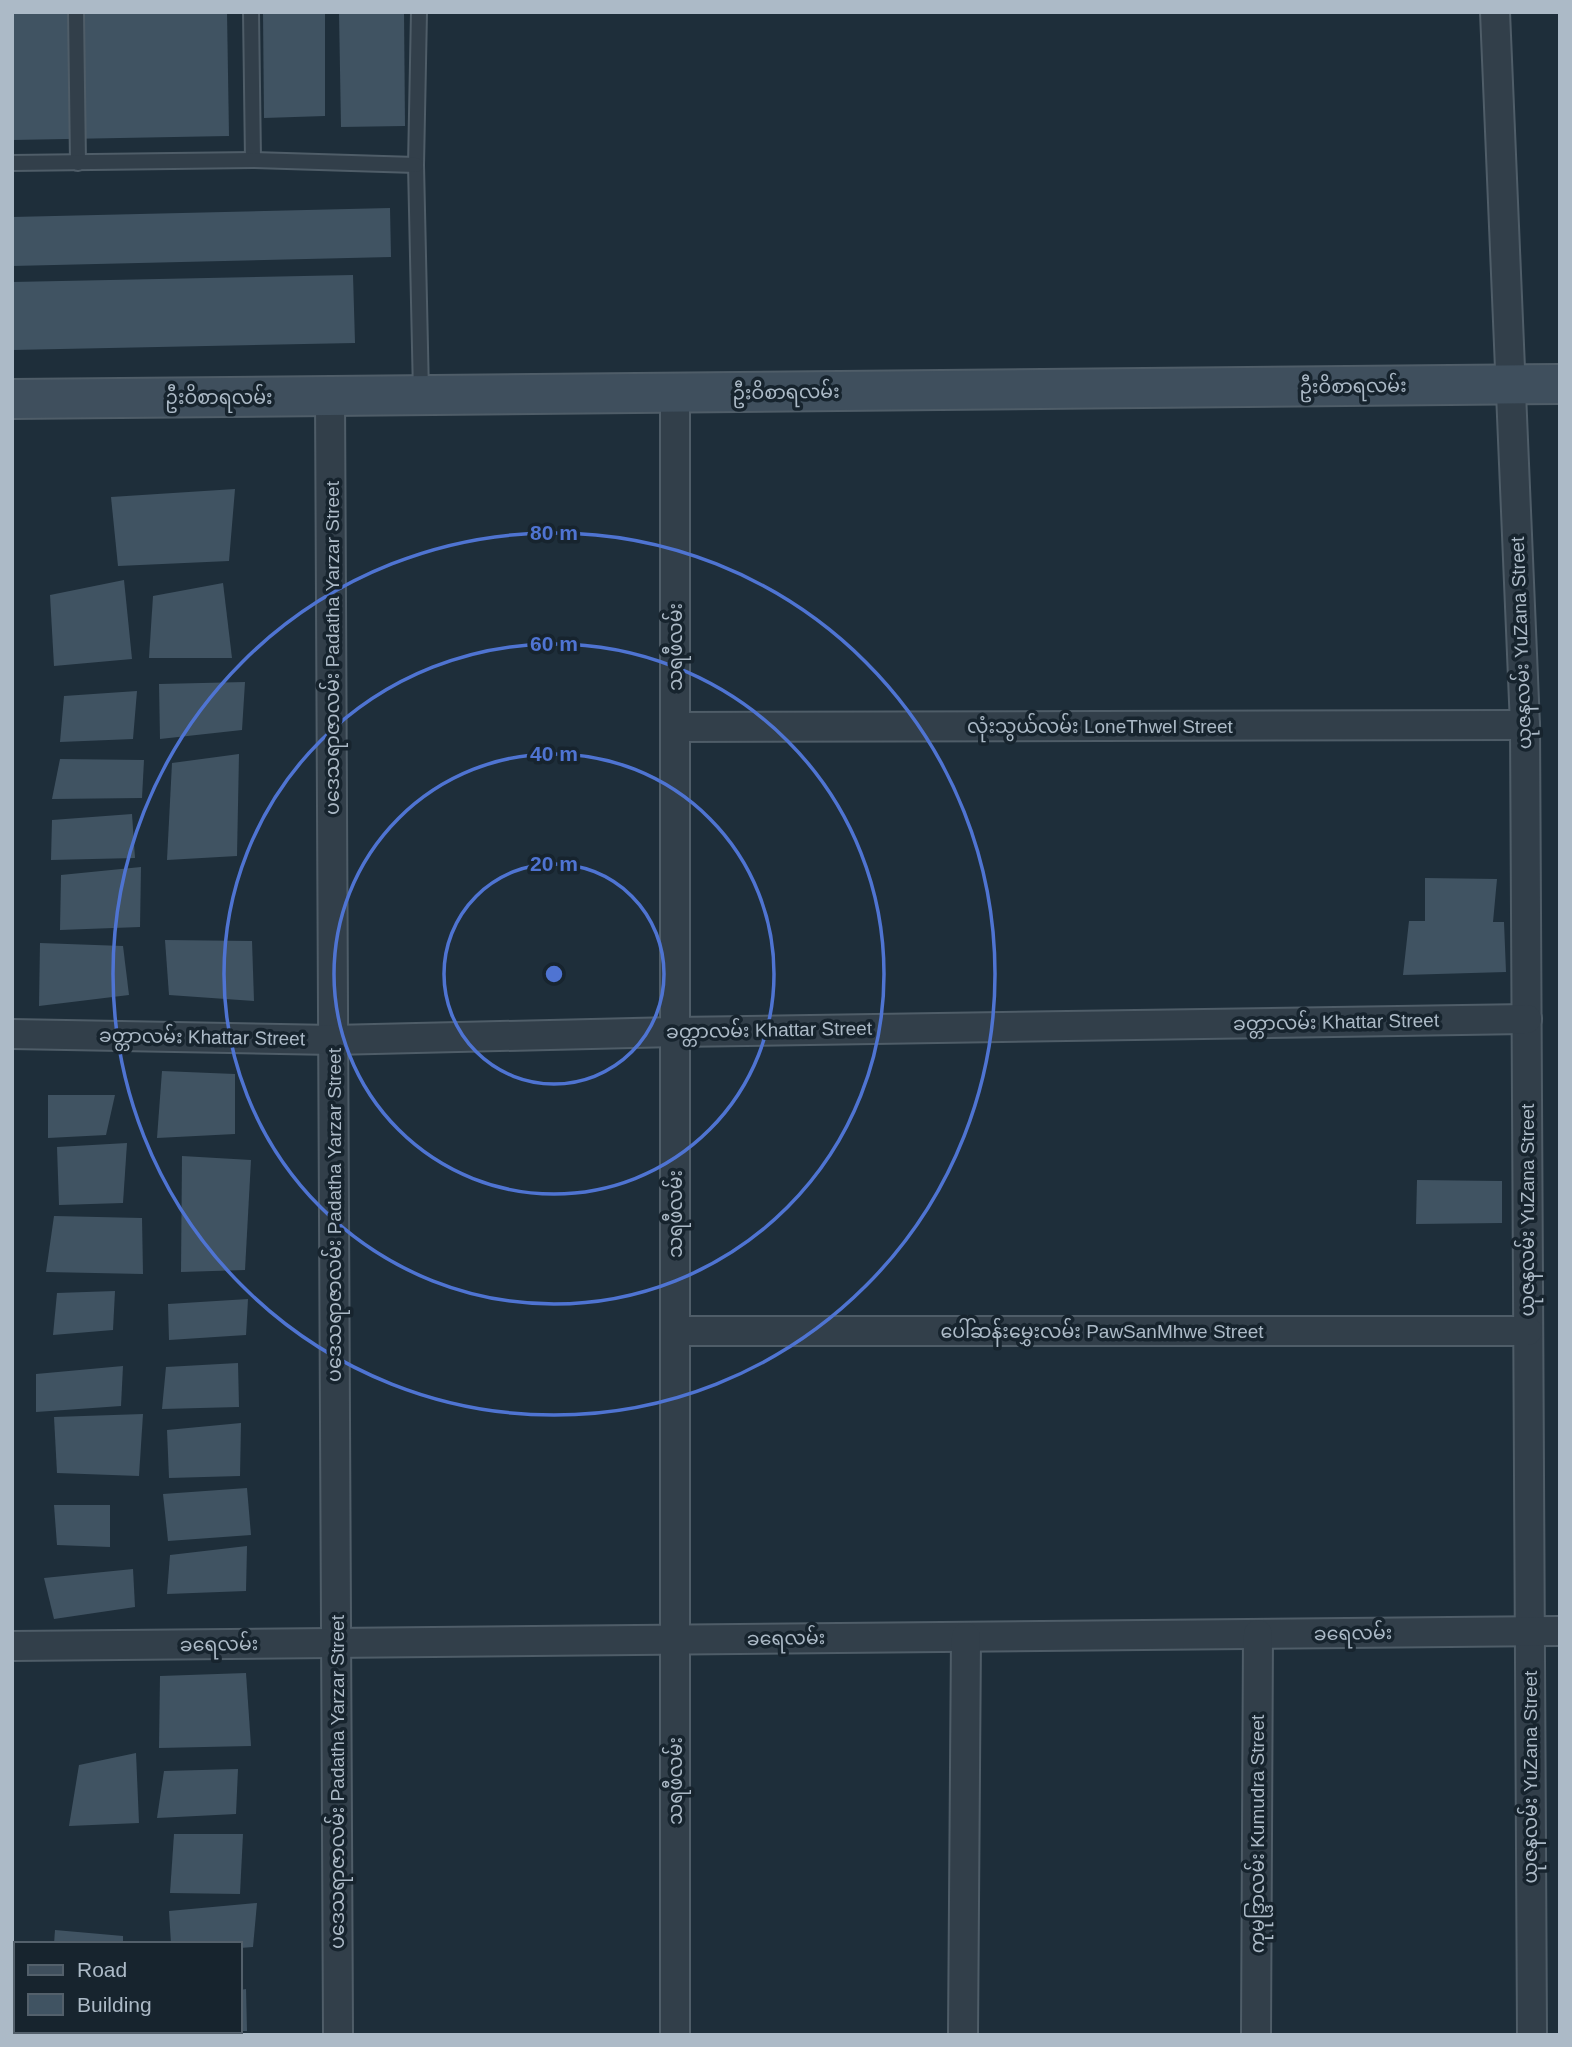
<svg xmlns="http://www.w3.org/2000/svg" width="1572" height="2047" font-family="Arial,'Noto Sans Myanmar',sans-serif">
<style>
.building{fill:#405362}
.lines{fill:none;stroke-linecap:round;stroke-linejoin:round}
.lane-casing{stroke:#4f5d68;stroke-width:18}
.street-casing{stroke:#4f5d68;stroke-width:32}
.secondary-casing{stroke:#4f5d68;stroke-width:42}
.lane{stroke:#323f4a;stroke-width:14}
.street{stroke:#323f4a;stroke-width:28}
.secondary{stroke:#3f4f5d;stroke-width:38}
.ring{fill:none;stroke:#4f74d2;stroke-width:3.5}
.labels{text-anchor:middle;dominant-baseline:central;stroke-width:7;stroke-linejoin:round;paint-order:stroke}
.street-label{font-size:19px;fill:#acbac7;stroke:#17242e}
.centre{fill:#4f74d2;stroke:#17242e;stroke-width:3.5}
.ring-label{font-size:21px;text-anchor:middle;font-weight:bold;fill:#4f74d2;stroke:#17242e;stroke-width:7;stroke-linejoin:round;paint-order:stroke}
</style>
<rect width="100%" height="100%" fill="#1e2e3a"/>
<!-- building -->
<g class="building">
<path d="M 12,12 L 227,12 L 229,136 L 12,140 Z"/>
<path d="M 263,12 L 325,12 L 325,116 L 264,118 Z"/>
<path d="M 339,12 L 404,12 L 405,126 L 341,127 Z"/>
<path d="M 390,208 L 391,257 L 12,266 L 12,217 Z"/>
<path d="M 353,275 L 355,343 L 12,350 L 12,282 Z"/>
<path d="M 235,489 L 229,561 L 118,566 L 111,497 Z"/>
<path d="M 124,580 L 132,659 L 54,666 L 50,595 Z"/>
<path d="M 223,583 L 232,658 L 149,658 L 153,596 Z"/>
<path d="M 245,682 L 242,730 L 160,739 L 159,684 Z"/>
<path d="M 137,691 L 133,739 L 60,742 L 64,696 Z"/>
<path d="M 239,754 L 237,856 L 167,860 L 172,763 Z"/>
<path d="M 60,759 L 144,760 L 142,798 L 52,799 Z"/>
<path d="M 132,814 L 135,858 L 51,860 L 52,820 Z"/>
<path d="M 141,867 L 140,927 L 60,930 L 61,875 Z"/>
<path d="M 1425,878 L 1497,879 L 1493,922 L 1504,922 L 1506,972 L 1403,975 L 1409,921 L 1425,921 Z"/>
<path d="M 165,940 L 252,941 L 254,1001 L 169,995 Z"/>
<path d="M 40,943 L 123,946 L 129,995 L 39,1006 Z"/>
<path d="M 162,1071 L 235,1074 L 235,1134 L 157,1138 Z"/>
<path d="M 48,1095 L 115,1095 L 106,1135 L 48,1138 Z"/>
<path d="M 127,1143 L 123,1203 L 59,1205 L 57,1147 Z"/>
<path d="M 182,1156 L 251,1160 L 245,1270 L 181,1272 Z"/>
<path d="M 1417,1180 L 1502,1181 L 1502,1223 L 1416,1224 Z"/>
<path d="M 54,1216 L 142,1218 L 143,1274 L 46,1272 Z"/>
<path d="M 115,1291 L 113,1330 L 53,1335 L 57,1293 Z"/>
<path d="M 248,1299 L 246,1335 L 169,1340 L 168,1304 Z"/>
<path d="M 238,1363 L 239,1407 L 162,1409 L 166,1367 Z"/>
<path d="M 123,1366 L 121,1406 L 36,1412 L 36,1374 Z"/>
<path d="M 143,1414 L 139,1476 L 57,1473 L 54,1417 Z"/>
<path d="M 241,1423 L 240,1476 L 169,1478 L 167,1430 Z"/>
<path d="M 247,1488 L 251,1535 L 168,1541 L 163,1494 Z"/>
<path d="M 54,1505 L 110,1505 L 110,1547 L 57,1545 Z"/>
<path d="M 247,1546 L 246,1591 L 167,1594 L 170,1555 Z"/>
<path d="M 133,1569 L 135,1607 L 54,1619 L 44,1578 Z"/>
<path d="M 246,1673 L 251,1746 L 159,1748 L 160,1676 Z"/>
<path d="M 136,1753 L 139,1823 L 69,1826 L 79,1765 Z"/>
<path d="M 238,1769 L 236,1814 L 157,1818 L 164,1771 Z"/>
<path d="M 174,1834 L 243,1834 L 240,1894 L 170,1893 Z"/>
<path d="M 257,1903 L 253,1947 L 240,1948 L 240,1944 L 171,1944 L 169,1911 Z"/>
<path d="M 55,1930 L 123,1936 L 123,1944 L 54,1944 Z"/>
<path d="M 246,1989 L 247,2031 L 240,2031 L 240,1990 Z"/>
<path d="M 184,2031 L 218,2031 L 218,2033 L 185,2035 Z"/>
</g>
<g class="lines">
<defs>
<g id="lane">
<path d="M 76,12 L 78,163"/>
<path d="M 251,12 L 253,160"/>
<path d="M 419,12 L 416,165 L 421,393"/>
<path d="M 12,163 L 253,160 L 416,165"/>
</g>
<g id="street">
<path d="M 1495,12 L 1525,725 L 1532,2035"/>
<path d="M 330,396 L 338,2035"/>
<path d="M 675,727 L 1525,725"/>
<path d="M 12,1034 L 333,1040 L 675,1032 L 1527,1019"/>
<path d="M 675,1331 L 1528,1331"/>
<path d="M 12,1646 L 1560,1631"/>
<path d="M 675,2035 L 675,393"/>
<path d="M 963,2035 L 966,1637"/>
<path d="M 1256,2035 L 1258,1634"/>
</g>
<path id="secondary" d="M 12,399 L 1560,384"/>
</defs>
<!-- lane casing -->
<use href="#lane" class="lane-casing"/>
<!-- street casing -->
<use href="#street" class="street-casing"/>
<!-- secondary casing -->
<use href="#secondary" class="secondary-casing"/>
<!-- lane -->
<use href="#lane" class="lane"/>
<!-- street -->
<use href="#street" class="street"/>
<!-- secondary -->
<use href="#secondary" class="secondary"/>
</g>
<!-- distance rings -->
<g class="ring">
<circle cx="554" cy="974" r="110"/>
<circle cx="554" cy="974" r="220"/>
<circle cx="554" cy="974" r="330"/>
<circle cx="554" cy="974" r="441"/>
</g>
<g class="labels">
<!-- street labels -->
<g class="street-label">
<text transform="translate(1353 386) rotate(-1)">ဦးဝိစာရလမ်း</text>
<text transform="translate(786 392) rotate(-1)">ဦးဝိစာရလမ်း</text>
<text x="219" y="397">ဦးဝိစာရလမ်း</text>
<text transform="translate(1521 643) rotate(-92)">ယုဇနလမ်း YuZana Street</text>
<text transform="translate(675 647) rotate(-90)">သရဖီလမ်း</text>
<text transform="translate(332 648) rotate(-90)">ပဒေသရာဇာလမ်း Padatha Yarzar Street</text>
<text x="1100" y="726">လုံးသွယ်လမ်း LoneThwel Street</text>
<text transform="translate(1336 1022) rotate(-1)">ခတ္တာလမ်း Khattar Street</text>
<text transform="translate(769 1030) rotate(-1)">ခတ္တာလမ်း Khattar Street</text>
<text transform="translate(202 1037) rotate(1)">ခတ္တာလမ်း Khattar Street</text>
<text transform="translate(1527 1210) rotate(-90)">ယုဇနလမ်း YuZana Street</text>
<text transform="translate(675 1214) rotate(-90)">သရဖီလမ်း</text>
<text transform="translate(334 1215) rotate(-90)">ပဒေသရာဇာလမ်း Padatha Yarzar Street</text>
<text x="1102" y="1331">ပေါ်ဆန်းမွှေးလမ်း PawSanMhwe Street</text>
<text transform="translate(1353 1633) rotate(-1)">ခရေလမ်း</text>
<text transform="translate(786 1638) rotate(-1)">ခရေလမ်း</text>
<text transform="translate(219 1644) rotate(-1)">ခရေလမ်း</text>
<text transform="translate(1530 1777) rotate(-90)">ယုဇနလမ်း YuZana Street</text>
<text transform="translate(675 1781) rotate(-90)">သရဖီလမ်း</text>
<text transform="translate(337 1782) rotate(-90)">ပဒေသရာဇာလမ်း Padatha Yarzar Street</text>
<text transform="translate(1257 1834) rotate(-90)">ကုမုဒ္ဒြာလမ်း Kumudra Street</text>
</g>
</g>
<circle cx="554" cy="974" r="10" class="centre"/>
<g class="ring-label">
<text x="554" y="540">80 m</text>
<text x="554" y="651">60 m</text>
<text x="554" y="761">40 m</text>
<text x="554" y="871">20 m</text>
</g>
<!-- border -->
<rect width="1572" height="2047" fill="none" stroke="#acbac7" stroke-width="28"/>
<!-- legend -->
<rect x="14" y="1942" width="228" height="91" fill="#17242e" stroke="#53606b" stroke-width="2"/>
<rect x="28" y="1965" width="35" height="10" fill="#3f4f5d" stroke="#53606b" stroke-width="2"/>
<text x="77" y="1977" font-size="21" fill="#acbac7">Road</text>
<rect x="28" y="1994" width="35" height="21" fill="#405362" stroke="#53606b" stroke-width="2"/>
<text x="77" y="2012" font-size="21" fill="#acbac7">Building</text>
</svg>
